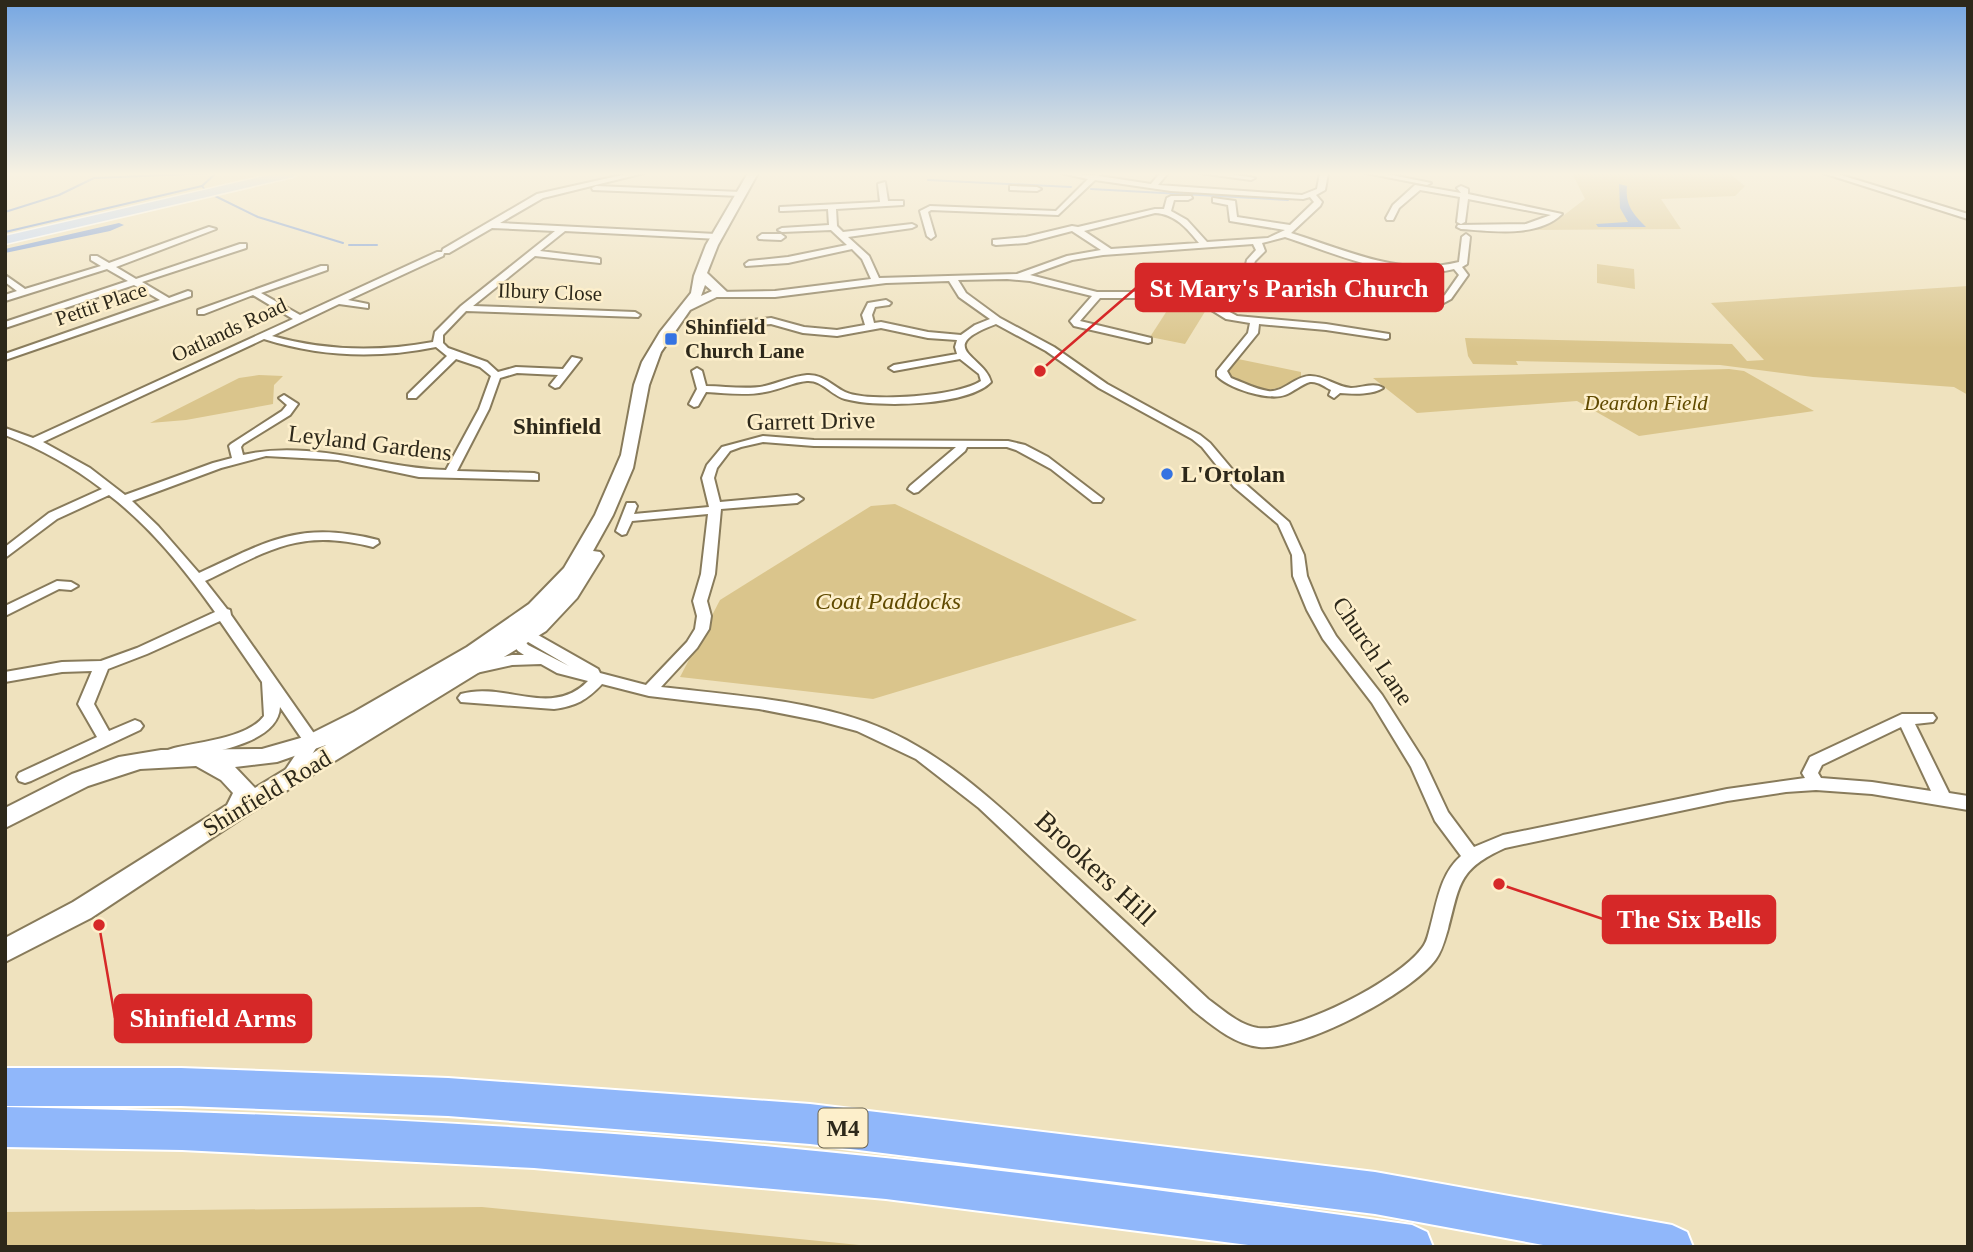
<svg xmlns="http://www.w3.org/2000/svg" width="1973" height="1252" font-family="Georgia,serif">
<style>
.green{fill:#dac58c}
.water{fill:#6a92d8}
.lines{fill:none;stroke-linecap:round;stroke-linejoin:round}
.stream{stroke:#6a92d8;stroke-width:2}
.minor-casing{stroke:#887b5b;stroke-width:4}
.secondary-casing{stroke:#887b5b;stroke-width:4}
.primary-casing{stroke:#fff;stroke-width:3}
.motorway-casing{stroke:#fff;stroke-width:4}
.minor{fill:#fff;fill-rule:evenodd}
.secondary{fill:#fff;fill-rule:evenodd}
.primary{fill:#bcd4fc;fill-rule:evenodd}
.motorway{fill:#90b7fa;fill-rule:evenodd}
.poi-dot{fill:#3573e2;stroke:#fdefcb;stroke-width:2.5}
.labels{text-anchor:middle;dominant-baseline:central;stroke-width:5;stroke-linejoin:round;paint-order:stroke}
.far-street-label{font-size:21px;fill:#2d281a;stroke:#fdefcb}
.far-poi-label{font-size:21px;font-weight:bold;fill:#2d281a;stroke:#fdefcb;text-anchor:start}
.far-park-label{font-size:21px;font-style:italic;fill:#604a00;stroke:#fdefcb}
.far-quarter-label{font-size:23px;font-weight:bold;fill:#2d281a;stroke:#fdefcb}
.shield{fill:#fdefcb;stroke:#6b644f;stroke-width:2}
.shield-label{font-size:23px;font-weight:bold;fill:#2d281a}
.street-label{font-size:24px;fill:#2d281a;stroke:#fdefcb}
.poi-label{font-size:24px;font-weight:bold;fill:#2d281a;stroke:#fdefcb;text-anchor:start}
.park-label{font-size:24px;font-style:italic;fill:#604a00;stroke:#fdefcb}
.near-street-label{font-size:28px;fill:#2d281a;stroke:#fdefcb}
.leader{fill:none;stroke:#d62828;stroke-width:2.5}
.callout-dot{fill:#d62828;stroke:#fdefcb;stroke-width:2.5}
.callout{fill:#d62828;stroke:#d62828;stroke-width:2.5}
.callout-label{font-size:26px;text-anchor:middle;font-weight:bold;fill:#fff}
</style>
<rect width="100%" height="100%" fill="#efe2be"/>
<!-- green -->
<g class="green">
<path d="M 1572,173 L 1729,173 L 1745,186 L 1735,196 L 1661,199 L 1681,229 L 1531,230 L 1555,222 L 1585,199 Z"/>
<path d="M 1597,264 L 1634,269 L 1635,289 L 1597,283 Z"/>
<path d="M 1968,286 L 1968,395 L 1954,387 L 1813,377 L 1720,365 L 1516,361 L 1518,365 L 1473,364 L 1468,356 L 1465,338 L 1732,344 L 1747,361 L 1764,360 L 1711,303 Z"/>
<path d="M 1172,303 L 1206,310 L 1185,344 L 1150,337 Z"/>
<path d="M 1238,359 L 1301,372 L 1301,377 C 1273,393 1258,395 1230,377 L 1228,373 Z"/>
<path d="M 1729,369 L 1744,371 L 1814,411 L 1639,436 L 1577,401 L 1417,413 L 1373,378 Z"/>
<path d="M 259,375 L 283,376 L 274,385 L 273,404 L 186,420 L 150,423 L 239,378 Z"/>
<path d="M 895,504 L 1137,620 L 873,699 L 680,677 L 720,600 L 871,506 Z"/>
<path d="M 482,1207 L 879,1247 L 5,1247 L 5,1212 Z"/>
</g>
<!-- water -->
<g class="water">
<path d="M 1619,184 L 1627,186 C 1625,205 1633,214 1646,227 L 1598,227 L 1596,224 L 1628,222 L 1620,208 Z"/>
<path d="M 119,223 L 124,225 L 110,231 L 5,253 L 5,249 Z"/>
</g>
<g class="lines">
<!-- stream -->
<g class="stream">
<path d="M 928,180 L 1071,187"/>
<path d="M 1091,189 L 1288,200"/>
<path d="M 206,191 L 202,186 L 215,174"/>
<path d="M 211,194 L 258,217 L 343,243"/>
<path d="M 5,212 L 59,195 L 94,178 L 215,173"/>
<path d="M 5,232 L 202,186"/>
<path d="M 349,245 L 377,245"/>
</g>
<defs>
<g id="minor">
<path d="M 631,173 L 644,173 L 543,198 L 500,223 L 716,234 L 720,237 L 719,239 L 565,231 L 540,251 L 597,258 L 600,259 L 600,263 L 535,256 L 473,306 L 635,312 L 640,315 L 638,317 L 466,311 L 443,335 L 443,343 L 448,348 L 487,362 L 498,372 L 516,367 L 563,369 L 572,357 L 581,359 L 559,387 L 555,388 L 550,385 L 558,375 L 517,373 L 500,378 L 489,409 L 457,471 L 534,473 L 538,474 L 538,480 L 419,477 L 338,460 L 266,456 L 221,468 L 132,501 L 158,526 L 199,573 C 268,541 300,520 378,540 L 379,543 L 373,547 C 299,528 270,550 205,581 L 227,609 L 230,610 L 231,615 L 320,742 L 296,779 L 290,781 L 284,779 L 282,775 L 304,742 L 280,707 C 278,746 203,753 174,760 L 168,758 L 166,754 L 168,750 L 174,748 C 199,742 248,738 264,716 L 262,682 L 220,621 L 147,654 L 108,669 L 94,704 L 109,731 L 135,720 L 140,722 L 143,726 L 140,730 L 31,781 L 25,783 L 19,781 L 17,777 L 19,773 L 97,737 L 78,704 L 92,671 L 62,672 L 5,682 L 5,672 L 62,662 L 101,661 L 137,648 L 215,612 C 185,570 151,527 109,495 L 57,519 L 5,558 L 5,547 L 49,513 L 102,489 C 72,466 41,449 5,435 L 5,428 L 33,438 L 293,319 L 253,295 L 204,314 L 198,314 L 198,310 L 321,266 L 327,266 L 327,270 L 261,293 L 300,315 L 437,252 L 442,252 L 443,249 L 537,194 ZM 492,228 L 555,231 L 461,306 L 435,332 L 433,342 C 379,352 325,351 272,336 L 339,304 L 368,308 L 368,304 L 348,300 L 443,256 L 444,253 L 449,253 ZM 264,339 C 321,357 377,359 436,347 L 447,356 L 408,394 L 408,398 L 416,398 L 456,359 L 480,367 L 491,376 L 479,409 L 446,470 C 378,468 311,439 243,455 L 241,447 L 243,444 L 290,415 L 298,404 L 284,395 L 279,398 L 287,405 L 282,411 L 231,444 L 229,446 L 232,458 L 213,463 L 125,495 L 90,468 L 43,442 Z"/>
<path d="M 1061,173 L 1092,175 L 1102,173 L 1099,176 L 1151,184 L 1160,173 L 1168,173 L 1158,185 L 1302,195 L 1317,189 L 1320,173 L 1328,173 L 1325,190 L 1316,195 L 1322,202 L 1320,206 L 1291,233 C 1346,250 1400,277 1459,262 L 1462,237 L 1466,234 L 1470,237 L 1467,264 L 1462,267 L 1468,275 L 1451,299 L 1440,305 L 1352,296 L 1244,273 L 1247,260 L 1256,250 L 1253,244 L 1103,255 L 1072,260 L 1030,275 L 1097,292 L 1193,292 L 1237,316 L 1326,324 L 1389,334 L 1389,338 L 1386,339 L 1326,330 L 1259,324 L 1258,333 L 1227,371 L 1231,378 C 1242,382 1255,389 1268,391 C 1283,393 1294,377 1309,376 C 1324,375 1336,387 1351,388 C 1362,388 1374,382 1383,388 C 1372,395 1354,394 1340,393 L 1334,398 L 1329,395 L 1331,390 C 1325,387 1318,381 1310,382 C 1302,384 1293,392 1285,395 C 1268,401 1228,388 1217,376 L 1217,371 L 1248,333 L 1250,323 L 1226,319 L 1192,298 L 1100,298 L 1080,321 L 1151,338 L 1151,342 L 1148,343 L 1074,326 L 1070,321 L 1092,296 L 1030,281 L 1007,279 L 958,280 L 966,293 L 1000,318 L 1054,347 L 1107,384 L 1200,435 L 1210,443 L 1242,481 L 1289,522 L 1304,555 L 1307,576 L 1321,610 L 1336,636 L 1382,695 L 1424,761 L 1448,812 L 1474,847 L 1503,835 L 1727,789 L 1805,778 L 1802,773 L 1810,757 L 1902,714 L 1933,714 L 1936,718 L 1933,722 L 1915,724 L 1949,793 L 1968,796 L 1968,810 L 1872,794 L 1816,790 L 1786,792 L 1727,801 L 1505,848 C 1458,869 1460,884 1448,929 C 1445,939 1442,951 1436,959 C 1412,993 1300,1052 1259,1047 C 1234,1044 1213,1026 1194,1011 L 979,808 L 916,759 L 857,731 L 820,721 L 759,709 L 649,696 L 602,684 C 587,700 576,706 554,709 L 461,702 L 458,698 L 461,694 C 505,681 551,719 588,681 L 557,673 L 541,664 L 512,665 L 476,673 L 471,672 L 469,668 L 471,664 L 512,655 L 524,655 L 518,651 L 502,631 L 509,626 L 531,631 L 598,669 L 600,673 L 646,685 L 687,642 L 695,629 L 697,616 L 693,601 L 701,574 L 708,514 L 632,521 L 626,534 L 622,535 L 616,531 L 627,503 L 635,503 L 637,506 L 634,514 L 709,507 L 702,478 L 707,465 L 722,447 L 763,436 L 814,440 L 1008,441 L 1025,445 L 1048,457 L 1103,499 L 1101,502 L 1093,502 L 1051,469 L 1016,450 L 1007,447 L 967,447 L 965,451 L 918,492 L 914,493 L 908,489 L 910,486 L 956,447 L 814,446 L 763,442 L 741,447 L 730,451 L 717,468 L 714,478 L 720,502 L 797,495 L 803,499 L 797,503 L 721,509 L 715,574 L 707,601 L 711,616 L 709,629 L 697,648 L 661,687 C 729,695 801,699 866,722 C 944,750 1003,810 1063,865 C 1111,909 1160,954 1208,999 C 1223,1010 1239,1025 1258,1028 C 1297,1033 1399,980 1422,948 C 1427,942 1428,935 1430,928 C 1437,903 1440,874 1461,856 L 1435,821 L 1411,767 L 1372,703 L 1323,639 L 1307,610 L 1293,576 L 1292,555 L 1278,524 L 1234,487 L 1202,447 L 1192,439 L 1099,388 L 1046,351 L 996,324 C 932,348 985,356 991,382 C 968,406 877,408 845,399 C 831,395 822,380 807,381 C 793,382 779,390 765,392 C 746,396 724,393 706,392 L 698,406 L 694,407 L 689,404 L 697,389 L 692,371 L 697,368 L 702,371 L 706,386 C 725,386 747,390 765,386 C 778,383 793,376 807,375 C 823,374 831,385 845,392 C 868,403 960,396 981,381 L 979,374 L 960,359 L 894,371 L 889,368 L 894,365 L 957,354 L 955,347 L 957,340 L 928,338 L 881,328 L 837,336 L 803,333 L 771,324 L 730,327 L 730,323 L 733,322 L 771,318 L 804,327 L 837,330 L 865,325 L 862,315 L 868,303 L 886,300 L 891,303 L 889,305 L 875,307 L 872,315 L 874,323 L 881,322 L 928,332 L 961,335 L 975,325 L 990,319 L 959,297 L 949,281 L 886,283 L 775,297 L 714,297 L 712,295 L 717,292 L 775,291 L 871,279 L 862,259 L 852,249 L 788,263 L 746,266 L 745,264 L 749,261 L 788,257 L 847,245 L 831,230 L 782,232 L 778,230 L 782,228 L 829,225 L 828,209 L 783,211 L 780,211 L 780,207 L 880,202 L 878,184 L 885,182 L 888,201 L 903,201 L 903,205 L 836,209 L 837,226 L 843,232 L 912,224 L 916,226 L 912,228 L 848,237 L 869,256 L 879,278 L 1017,274 L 1067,256 L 1101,250 L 1072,231 L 1026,243 L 996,245 L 993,244 L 993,240 L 1026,237 L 1072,226 L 1078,227 L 1155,209 L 1164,209 L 1167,198 L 1171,196 L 1191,196 L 1192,198 L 1188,200 L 1174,200 L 1171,211 L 1187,220 L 1207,242 L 1268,238 L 1285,230 L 1230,221 L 1228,205 L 1213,202 L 1213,198 L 1235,201 L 1237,217 L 1290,225 L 1314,202 L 1310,197 L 1303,199 L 1171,191 L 1095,180 L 1058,215 L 931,210 L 928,212 L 935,236 L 931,239 L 927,236 L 920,211 L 930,206 L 1056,211 L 1088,179 ZM 1155,213 C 1175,214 1187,228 1199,243 L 1111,249 L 1084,231 ZM 1285,237 C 1338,254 1397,283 1454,269 L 1459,275 L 1445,295 L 1438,299 L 1352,290 L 1252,269 L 1255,261 L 1265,251 L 1262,243 ZM 523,639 L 569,666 L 528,645 ZM 1901,727 L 1931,791 L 1872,782 L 1821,778 L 1818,773 L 1822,765 Z"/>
<path d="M 1200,173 L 1223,173 L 1255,178 L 1251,180 Z"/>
<path d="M 1366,173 L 1382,173 L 1431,183 L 1427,185 Z"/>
<path d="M 1823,173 L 1834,173 L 1968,214 L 1968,219 Z"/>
<path d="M 1415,185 L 1461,193 L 1457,188 L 1461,186 L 1468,189 L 1468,194 L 1562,214 C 1537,238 1492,231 1461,229 L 1457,227 L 1458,225 L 1526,224 L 1551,215 L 1468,199 L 1465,222 L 1461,224 L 1457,222 L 1460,197 L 1420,190 L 1399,208 L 1393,220 L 1387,220 L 1386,218 L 1393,205 Z"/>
<path d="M 596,186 L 741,192 L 745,194 L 741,196 L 593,190 L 592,188 Z"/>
<path d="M 1013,186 L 1037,187 L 1041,189 L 1037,191 L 1010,190 L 1010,186 Z"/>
<path d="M 209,227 L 216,229 L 116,267 L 136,279 L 240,244 L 246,244 L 246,248 L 142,282 L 169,298 L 188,291 L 191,292 L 191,296 L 5,360 L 5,354 L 160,300 L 134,285 L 5,328 L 5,322 L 128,281 L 107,269 L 5,301 L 5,295 L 17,291 L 5,282 L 5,275 L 25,289 L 101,266 L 91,260 L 91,256 L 97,256 L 109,263 Z"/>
<path d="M 762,234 L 781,234 L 785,237 L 781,240 L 759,239 L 758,237 Z"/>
<path d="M 1191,265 L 1194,266 L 1194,270 L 1181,274 L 1160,269 C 1167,264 1181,268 1191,265 Z"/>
<path d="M 57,581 L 71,582 L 78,586 L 71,590 L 59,589 L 5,616 L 5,606 Z"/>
</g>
<path id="secondary" d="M 748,173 L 758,173 L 718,245 L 707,273 L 727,292 L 690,310 L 661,352 L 649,385 L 633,468 L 613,515 L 593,551 L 600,552 L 603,556 L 577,598 L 546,631 L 242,818 L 91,918 L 5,962 L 5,938 L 73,902 L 227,805 L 233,793 L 221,780 L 196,766 L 140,769 L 88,786 L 5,828 L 5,808 L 72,774 L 119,757 L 161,750 L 262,749 L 304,737 L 354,712 L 467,647 L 529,604 L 564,568 L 595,515 L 621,455 L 634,385 L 642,362 L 660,332 L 691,293 L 694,276 L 706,245 ZM 705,285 L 712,291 L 701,296 ZM 326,745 L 255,788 L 235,767 L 277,762 Z"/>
<path id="primary" d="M 278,173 L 299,173 L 293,177 L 5,244 L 5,236 Z"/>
<g id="motorway">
<path d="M 5,1068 L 181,1068 L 448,1078 L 810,1104 L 1375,1172 L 1672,1225 L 1687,1232 L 1693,1247 L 1554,1247 L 1375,1214 L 810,1144 L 448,1116 L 181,1106 L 5,1106 Z"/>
<path d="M 5,1107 C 240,1112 473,1122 707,1141 C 943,1161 1178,1192 1412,1225 L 1427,1232 L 1433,1247 L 1264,1247 L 886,1199 L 534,1168 L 182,1150 L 5,1147 Z"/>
</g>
</defs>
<!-- minor casing -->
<use href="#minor" class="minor-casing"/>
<!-- secondary casing -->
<use href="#secondary" class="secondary-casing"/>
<!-- primary casing -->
<use href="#primary" class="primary-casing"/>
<!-- motorway casing -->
<use href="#motorway" class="motorway-casing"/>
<!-- minor -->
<use href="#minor" class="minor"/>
<!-- secondary -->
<use href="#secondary" class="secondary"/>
<!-- primary -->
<use href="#primary" class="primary"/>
<!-- motorway -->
<use href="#motorway" class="motorway"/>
</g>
<!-- sky -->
<linearGradient id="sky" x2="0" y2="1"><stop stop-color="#75a6e2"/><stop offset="0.5" stop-color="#f8f2e2"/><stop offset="1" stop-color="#f8f2e2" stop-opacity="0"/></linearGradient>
<rect width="1973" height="348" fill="url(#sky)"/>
<!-- markers -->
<g class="poi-dot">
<rect x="664" y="332" width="14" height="14" rx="3.5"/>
<circle cx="1167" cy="474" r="7"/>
</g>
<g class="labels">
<!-- far-street labels -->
<g class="far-street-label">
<text transform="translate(550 292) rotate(2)">Ilbury Close</text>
<text transform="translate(101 304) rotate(-19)">Pettit Place</text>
<text transform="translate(229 330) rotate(-25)">Oatlands Road</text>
</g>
<!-- far-poi labels -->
<g class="far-poi-label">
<text x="685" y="327">Shinfield<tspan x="685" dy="24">Church Lane</tspan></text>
</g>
<!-- far-park labels -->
<g class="far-park-label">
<text x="1646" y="403">Deardon Field</text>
</g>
<!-- far-quarter labels -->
<g class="far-quarter-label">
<text x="557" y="426">Shinfield</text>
</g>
<!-- shield labels -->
<rect class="shield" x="818.5" y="1108.5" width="49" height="39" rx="5"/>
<g class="shield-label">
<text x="843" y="1128">M4</text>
</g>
<!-- street labels -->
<g class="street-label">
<text transform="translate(811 421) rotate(-1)">Garrett Drive</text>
<text transform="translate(370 443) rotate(7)">Leyland Gardens</text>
<text transform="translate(1373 651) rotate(56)">Church Lane</text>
<text transform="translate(267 793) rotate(-31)">Shinfield Road</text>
</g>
<!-- poi labels -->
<g class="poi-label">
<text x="1181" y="474">L'Ortolan</text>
</g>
<!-- park labels -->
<g class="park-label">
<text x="888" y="601">Coat Paddocks</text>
</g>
<!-- near-street labels -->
<g class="near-street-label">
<text transform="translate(1096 868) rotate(43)">Brookers Hill</text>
</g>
</g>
<!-- callouts -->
<path class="leader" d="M1040 371L1136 288M1499 884L1603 919M99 925L115 1018"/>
<g class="callout-dot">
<circle cx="1040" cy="371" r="7"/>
<circle cx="1499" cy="884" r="7"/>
<circle cx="99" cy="925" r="7"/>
</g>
<g class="callout">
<rect x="1136" y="264" width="307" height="47" rx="7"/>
<rect x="1603" y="896" width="172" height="47" rx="7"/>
<rect x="115" y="995" width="196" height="47" rx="7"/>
</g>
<g class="callout-label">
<text x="1289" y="297">St Mary's Parish Church</text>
<text x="1689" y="928">The Six Bells</text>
<text x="213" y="1027">Shinfield Arms</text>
</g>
<!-- border -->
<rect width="1973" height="1252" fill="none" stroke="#2d281a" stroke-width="14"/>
</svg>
